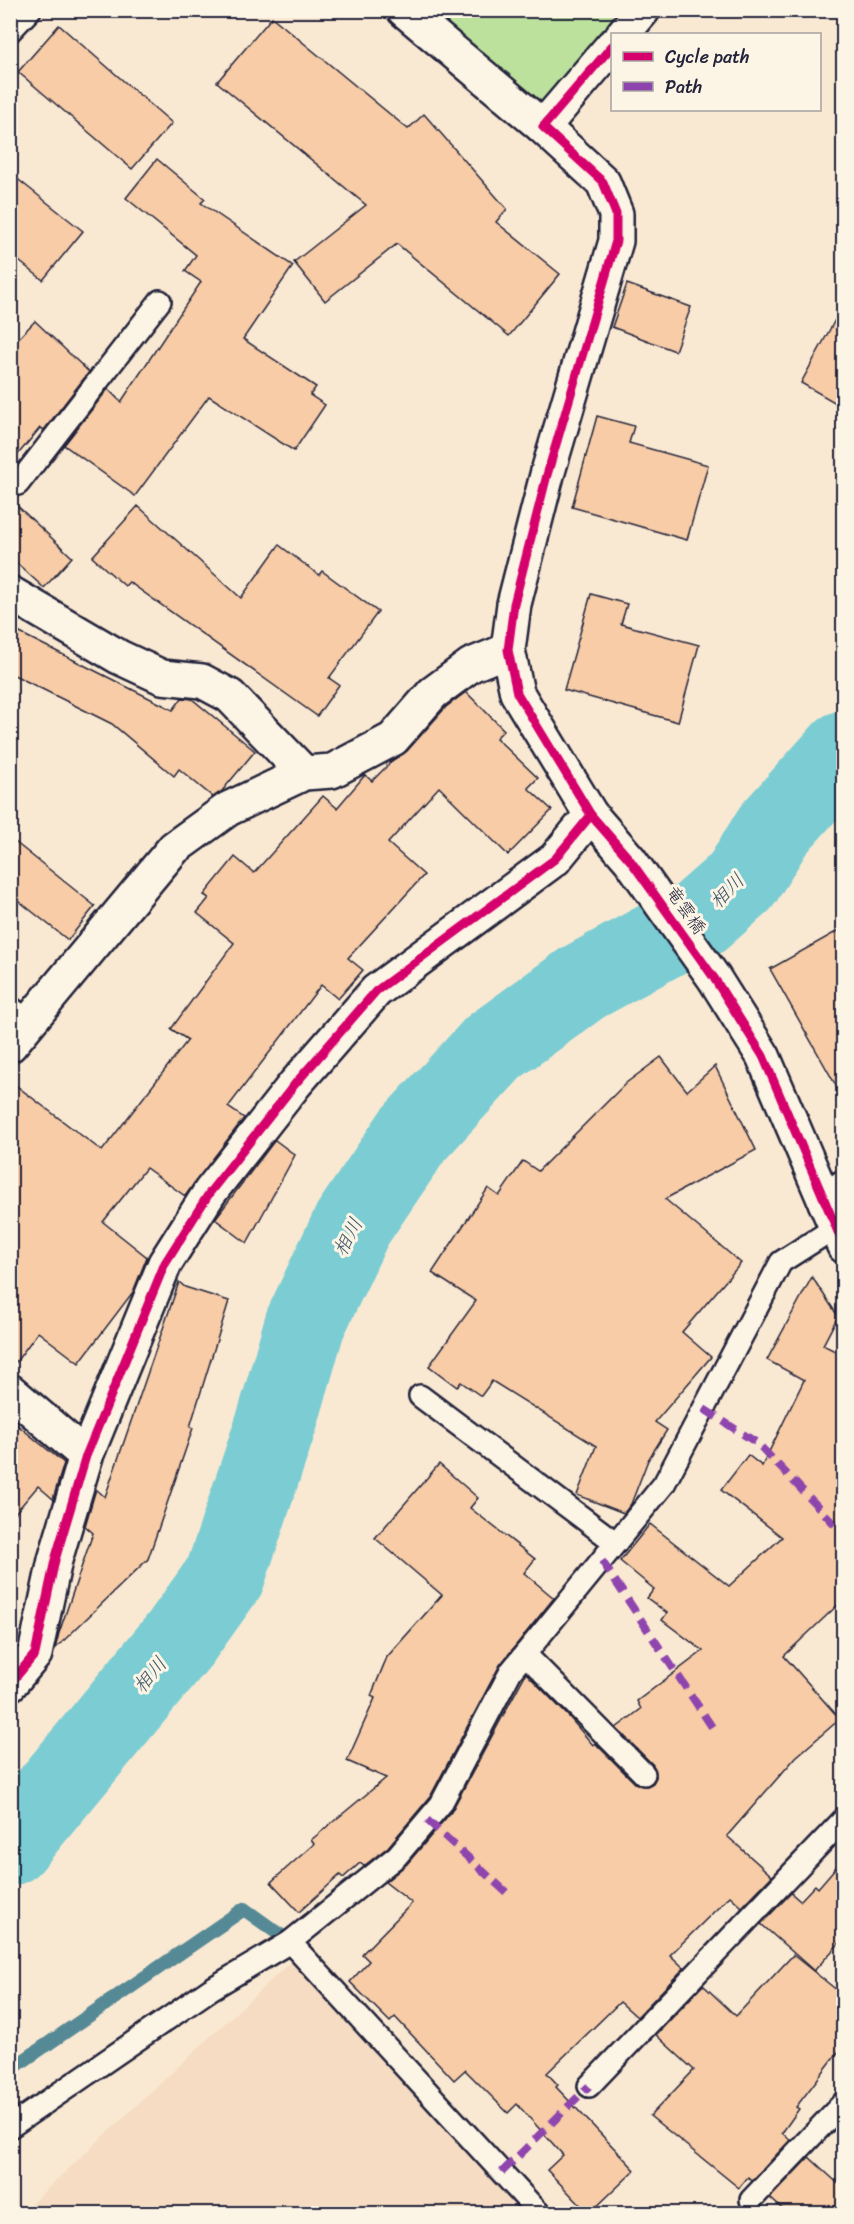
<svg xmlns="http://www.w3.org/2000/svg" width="854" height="2224" font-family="Sriracha,'Klee One',sans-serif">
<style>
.built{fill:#f5dcc2}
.green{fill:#bce19c;stroke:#6f826c;stroke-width:1.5}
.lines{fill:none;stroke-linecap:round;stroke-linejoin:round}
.stream{stroke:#578996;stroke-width:14}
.river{stroke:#7bcdd3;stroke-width:81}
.building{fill:#f7cca6;stroke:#22223b;stroke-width:1.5}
.lane-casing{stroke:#22223b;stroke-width:26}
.street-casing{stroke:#22223b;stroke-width:38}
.secondary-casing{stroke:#22223b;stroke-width:38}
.lane{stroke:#fcf5e5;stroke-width:21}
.street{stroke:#fcf5e5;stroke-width:33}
.secondary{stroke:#fcf5e5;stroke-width:33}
.quiet{stroke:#8e44ad;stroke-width:8;stroke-dasharray:15 8;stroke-linecap:butt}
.cycleway-casing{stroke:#fcf5e5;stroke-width:13}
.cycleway{stroke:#d6006c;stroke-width:9}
.labels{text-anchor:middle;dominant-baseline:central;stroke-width:6;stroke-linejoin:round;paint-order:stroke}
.street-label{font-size:18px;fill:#22223b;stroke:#fcf5e5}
.water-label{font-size:20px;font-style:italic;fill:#3d5569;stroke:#fcf5e5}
</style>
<rect width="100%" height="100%" fill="#fae9d2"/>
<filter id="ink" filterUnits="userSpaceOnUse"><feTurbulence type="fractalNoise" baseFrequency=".0167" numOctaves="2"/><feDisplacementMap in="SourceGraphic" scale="12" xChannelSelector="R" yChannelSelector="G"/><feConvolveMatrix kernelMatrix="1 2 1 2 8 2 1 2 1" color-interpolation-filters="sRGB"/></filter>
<g filter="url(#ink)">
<!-- built -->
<path class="built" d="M 300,1953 L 540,2214 L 20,2214 Z"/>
<!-- green -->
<path class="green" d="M 404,11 L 643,11 L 543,127 Z"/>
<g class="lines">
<!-- stream -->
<path class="stream" d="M 10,2070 L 244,1909 L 290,1942"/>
<!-- river -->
<path class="river" d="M 10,1845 L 180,1639 L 225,1576 L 278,1418 L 305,1324 L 352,1225 L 413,1135 L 494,1047 L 582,983 L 699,919 L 741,882 L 773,830 L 844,751"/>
</g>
<!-- building -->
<g class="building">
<path d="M 272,17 L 408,129 L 424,114 L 507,209 L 496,222 L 560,274 L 509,336 L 397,244 L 325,301 L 294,262 L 366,205 L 217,82 Z"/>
<path d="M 59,25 L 172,123 L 132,169 L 18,72 Z"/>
<path d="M 157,159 L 205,199 L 201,203 L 293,266 L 243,339 L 316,387 L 310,395 L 325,405 L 294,451 L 209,396 L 135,496 L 64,445 L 108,389 L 121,402 L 201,282 L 185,271 L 196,255 L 126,198 Z"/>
<path d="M 10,173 L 83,231 L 43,280 L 10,254 Z"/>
<path d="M 627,284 L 691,307 L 675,351 L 612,327 Z"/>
<path d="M 843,305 L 843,407 L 801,383 Z"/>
<path d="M 35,321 L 89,372 L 44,430 L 40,428 L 10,464 L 10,347 Z"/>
<path d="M 597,416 L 634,426 L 629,443 L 708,465 L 687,540 L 572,507 Z"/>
<path d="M 10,499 L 72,557 L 44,588 L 10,557 Z"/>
<path d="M 138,506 L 241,598 L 279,545 L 319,575 L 322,571 L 378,612 L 329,678 L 339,685 L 317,716 L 129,582 L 125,586 L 92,557 Z"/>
<path d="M 591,594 L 627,604 L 621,624 L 699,645 L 678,722 L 564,690 Z"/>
<path d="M 10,628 L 173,710 L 182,698 L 192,699 L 255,751 L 222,791 L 213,797 L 179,769 L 174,776 L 112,724 L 10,673 Z"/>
<path d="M 466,692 L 504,730 L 496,738 L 538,778 L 528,788 L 552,810 L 508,855 L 439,787 L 388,843 L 424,875 L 348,958 L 363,970 L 338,999 L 321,985 L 228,1107 L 244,1118 L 185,1196 L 146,1168 L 103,1222 L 147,1257 L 133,1292 L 79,1363 L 38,1332 L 10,1370 L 10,1081 L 102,1151 L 188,1040 L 171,1029 L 234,943 L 197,913 L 209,898 L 204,895 L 235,857 L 254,873 L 323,796 L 337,808 L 365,775 L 372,781 L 393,760 L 407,751 L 446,707 Z"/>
<path d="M 10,838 L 95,906 L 68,940 L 10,894 Z"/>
<path d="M 843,928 L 843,1098 L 770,969 Z"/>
<path d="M 661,1057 L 687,1091 L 715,1066 L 756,1150 L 665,1199 L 741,1263 L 682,1332 L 711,1357 L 655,1422 L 667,1430 L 648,1460 L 631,1504 L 624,1513 L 577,1495 L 596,1446 L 492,1381 L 481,1396 L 461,1382 L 457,1387 L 429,1366 L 476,1301 L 432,1273 L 488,1188 L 499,1196 L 523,1161 L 538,1171 L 626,1083 Z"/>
<path d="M 275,1140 L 295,1155 L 247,1243 L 215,1219 Z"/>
<path d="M 812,1277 L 838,1316 L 823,1345 L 843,1355 L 843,1600 L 784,1656 L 840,1719 L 796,1757 L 727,1836 L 772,1876 L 742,1907 L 730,1896 L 670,1955 L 684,1968 L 637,2017 L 620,2002 L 547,2073 L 558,2085 L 556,2087 L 635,2170 L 589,2214 L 547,2170 L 563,2155 L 517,2104 L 508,2113 L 465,2070 L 454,2080 L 395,2017 L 390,2022 L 350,1982 L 369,1961 L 362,1954 L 412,1903 L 385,1882 L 407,1864 L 451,1812 L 526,1673 L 570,1718 L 593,1745 L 595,1743 L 635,1783 L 647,1786 L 653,1783 L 656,1777 L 653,1765 L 616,1728 L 641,1709 L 637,1701 L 703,1651 L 662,1620 L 667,1613 L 647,1598 L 654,1589 L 620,1561 L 650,1524 L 729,1586 L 782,1537 L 721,1490 L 748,1455 L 762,1466 L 804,1380 L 767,1360 Z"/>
<path d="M 179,1282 L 185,1287 L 229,1301 L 190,1427 L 193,1428 L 148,1559 L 55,1649 L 59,1633 L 93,1533 L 85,1526 L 96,1489 L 105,1497 Z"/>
<path d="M 10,1419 L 64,1463 L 53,1499 L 38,1486 L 10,1519 Z"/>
<path d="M 439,1464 L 478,1498 L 470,1508 L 535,1559 L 524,1573 L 554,1598 L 500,1665 L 430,1797 L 388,1847 L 364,1866 L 360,1863 L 343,1878 L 340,1875 L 299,1912 L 271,1882 L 314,1844 L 311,1840 L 386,1778 L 347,1761 L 375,1698 L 371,1696 L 387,1657 L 442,1595 L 375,1538 Z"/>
<path d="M 843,1859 L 843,1939 L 814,1971 L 761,1924 L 791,1893 L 800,1901 L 815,1885 L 818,1888 Z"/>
<path d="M 793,1955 L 843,1995 L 843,2046 L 796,2107 L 799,2109 L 782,2133 L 790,2140 L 752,2181 L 748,2177 L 739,2188 L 650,2116 L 694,2070 L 656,2035 L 703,1985 L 736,2016 Z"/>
<path d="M 809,2157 L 843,2188 L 843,2214 L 788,2214 L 770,2198 Z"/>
</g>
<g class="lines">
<defs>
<g id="lane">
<path d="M 10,31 L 30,10"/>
<path d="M 10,486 L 18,484 L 160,301"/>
<path d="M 10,1007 L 29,1022"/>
<path d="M 420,1396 L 616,1543"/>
<path d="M 525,1654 L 644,1774"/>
<path d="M 290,1942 L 540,2214"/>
<path d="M 589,2086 L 844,1819"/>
<path d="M 10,2127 L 211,1989 L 290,1942 L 397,1856 L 441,1804 L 511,1671 L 664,1484 L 781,1262 L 836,1227"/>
<path d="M 751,2200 L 844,2102"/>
</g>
<g id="street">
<path d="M 623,34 L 643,10"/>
<path d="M 543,127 L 612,46"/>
<path d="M 10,593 L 119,657 L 162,677 L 202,681 L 230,696 L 304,773"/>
<path d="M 10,1045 L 174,848 L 228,809 L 304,773 L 332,771 L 393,739 L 433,693 L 471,665 L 508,650"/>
<path d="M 825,1202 L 844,1187"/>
<path d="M 10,1391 L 86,1456"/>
<path d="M 10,1684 L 35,1654 L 55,1560 L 86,1456 L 165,1263 L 210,1192 L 295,1084 L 376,991 L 555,859 L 591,815"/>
</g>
<path id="secondary" d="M 404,10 L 543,127 L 603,182 L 616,214 L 616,241 L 547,475 L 514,604 L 508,650 L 517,693 L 591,815 L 630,860 L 714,978 L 763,1056 L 844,1246"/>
</defs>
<!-- lane casing -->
<use href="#lane" class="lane-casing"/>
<!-- street casing -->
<use href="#street" class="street-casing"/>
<!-- secondary casing -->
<use href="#secondary" class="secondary-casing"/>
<!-- lane -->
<use href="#lane" class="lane"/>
<!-- street -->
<use href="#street" class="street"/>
<!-- secondary -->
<use href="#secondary" class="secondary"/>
<!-- quiet -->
<g class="quiet">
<path d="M 704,1409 L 757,1443 L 844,1534"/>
<path d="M 602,1561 L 712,1727"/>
<path d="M 427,1820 L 507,1893"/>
<path d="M 502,2172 L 589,2086"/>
</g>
<defs>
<g id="cycleway">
<path d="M 612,46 L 543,127 L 603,182 L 616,214 L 616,241 L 547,475 L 514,604 L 508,650 L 517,693 L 591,815 L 630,860 L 714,978 L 763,1056 L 844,1246"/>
<path d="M 10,1684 L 35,1654 L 55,1560 L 86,1456 L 165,1263 L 210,1192 L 295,1084 L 376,991 L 555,859 L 591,815"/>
</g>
</defs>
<!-- cycleway casing -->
<use href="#cycleway" class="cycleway-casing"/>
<!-- cycleway -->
<use href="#cycleway" class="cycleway"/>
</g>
</g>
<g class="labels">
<!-- street labels -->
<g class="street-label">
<text transform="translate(686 910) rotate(55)">竜雲橋</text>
</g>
<!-- water labels -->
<g class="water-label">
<text transform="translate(727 891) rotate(-45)">相川</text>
<text transform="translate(348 1237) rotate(-62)">相川</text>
<text transform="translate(150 1675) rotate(-50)">相川</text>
</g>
</g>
<!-- margin -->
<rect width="854" height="2224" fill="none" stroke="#fcf5e5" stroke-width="36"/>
<rect x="18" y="18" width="818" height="2188" fill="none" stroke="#22223b" stroke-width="2" filter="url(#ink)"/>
<!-- legend -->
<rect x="611" y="33" width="210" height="78" fill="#fcf5e5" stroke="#a5a1a1" stroke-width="1.5"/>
<rect x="623" y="52" width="30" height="9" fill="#d6006c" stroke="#a5a1a1" stroke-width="1.5"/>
<text x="665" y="63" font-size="18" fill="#22223b">Cycle path</text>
<rect x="623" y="82" width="30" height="9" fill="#8e44ad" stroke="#a5a1a1" stroke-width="1.5"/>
<text x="665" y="93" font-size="18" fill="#22223b">Path</text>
</svg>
